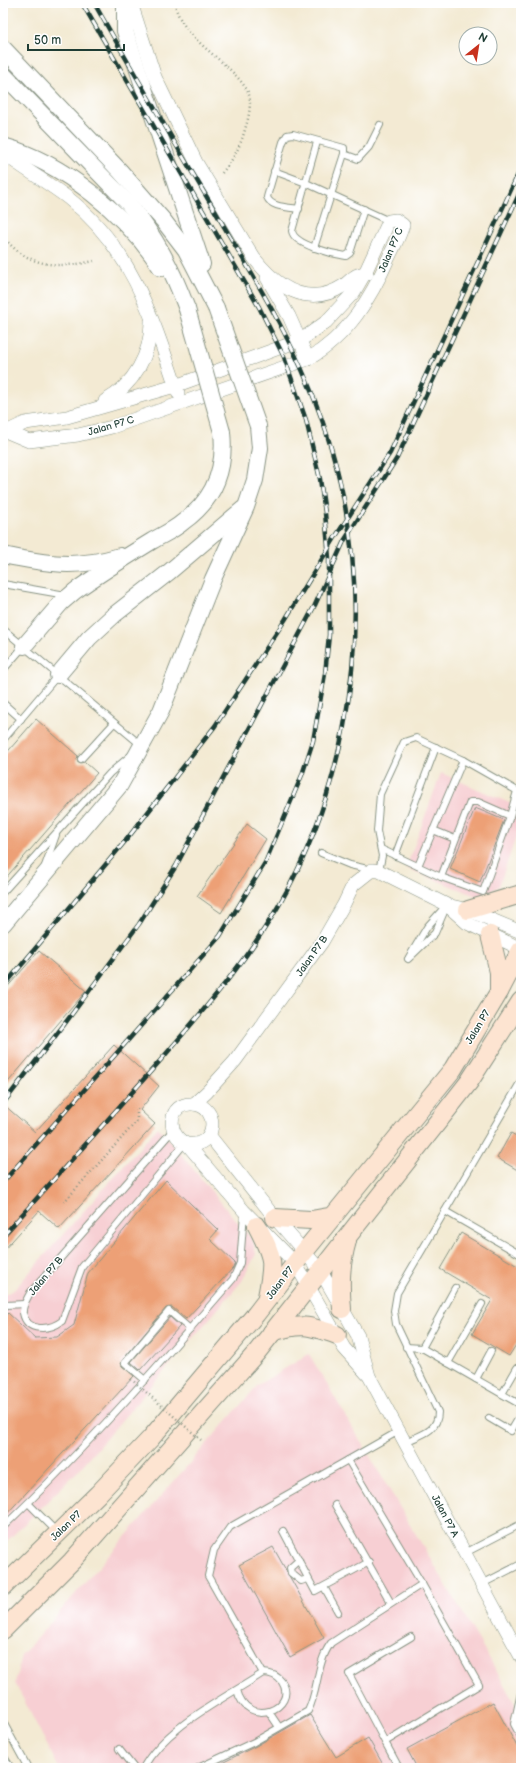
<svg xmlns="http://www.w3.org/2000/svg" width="524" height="1771" font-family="'Balsamiq Sans',sans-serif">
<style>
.built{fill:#f7cfd3}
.building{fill:#eda076}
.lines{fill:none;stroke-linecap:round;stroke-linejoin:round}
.service-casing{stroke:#899484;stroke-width:8}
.minor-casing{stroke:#899484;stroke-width:14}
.tertiary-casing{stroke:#899484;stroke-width:18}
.secondary-casing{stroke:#899484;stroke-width:20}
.path{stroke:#899484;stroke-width:2.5;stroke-dasharray:1 3;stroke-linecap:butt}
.service{stroke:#fff;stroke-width:6}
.minor{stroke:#fff;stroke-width:13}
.tertiary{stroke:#fff;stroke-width:16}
.secondary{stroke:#fde4d1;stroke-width:18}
.rail-casing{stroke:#1f3d34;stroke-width:4.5}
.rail{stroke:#fff;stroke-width:3;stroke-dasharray:9;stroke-linecap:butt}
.tertiary-bridge-casing{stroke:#899484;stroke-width:18;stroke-linecap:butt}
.path-bridge{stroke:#899484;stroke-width:2.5;stroke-dasharray:1 3;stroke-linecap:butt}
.tertiary-bridge{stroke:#fff;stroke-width:16}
.labels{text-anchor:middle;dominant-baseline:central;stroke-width:3;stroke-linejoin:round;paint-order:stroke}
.street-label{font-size:10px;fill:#1f3d34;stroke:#fff}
</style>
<rect width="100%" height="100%" fill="#fff"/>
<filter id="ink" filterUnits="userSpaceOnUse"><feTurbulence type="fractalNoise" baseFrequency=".025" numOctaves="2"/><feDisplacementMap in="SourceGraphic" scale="8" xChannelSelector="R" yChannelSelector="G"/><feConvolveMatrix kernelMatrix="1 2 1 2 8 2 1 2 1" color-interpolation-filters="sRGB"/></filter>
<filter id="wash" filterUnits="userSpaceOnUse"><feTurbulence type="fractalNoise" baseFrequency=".012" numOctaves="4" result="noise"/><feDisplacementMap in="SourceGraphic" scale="16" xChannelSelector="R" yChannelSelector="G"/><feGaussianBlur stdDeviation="0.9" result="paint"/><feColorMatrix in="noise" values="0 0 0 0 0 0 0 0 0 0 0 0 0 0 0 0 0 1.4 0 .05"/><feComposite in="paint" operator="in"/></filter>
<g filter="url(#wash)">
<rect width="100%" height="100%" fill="#f3ead3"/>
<!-- built -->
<g class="built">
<path d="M 441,773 L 521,808 L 521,822 L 499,886 L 481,898 L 406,868 Z"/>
<path d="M 158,1127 L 253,1241 L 256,1254 L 242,1281 L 76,1473 L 3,1545 L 3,1295 L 14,1290 Z"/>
<path d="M 309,1354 L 487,1654 L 521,1715 L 521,1768 L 59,1768 L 15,1683 L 21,1656 L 258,1385 Z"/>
</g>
<g id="blocks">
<!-- building -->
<g class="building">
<path d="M 36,719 L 78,756 L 77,760 L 78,763 L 85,762 L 97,773 L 3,881 L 3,757 Z"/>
<path d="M 475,808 L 504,820 L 480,882 L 450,869 Z"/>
<path d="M 247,824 L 266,839 L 221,913 L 197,896 Z"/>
<path d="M 39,951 L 86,991 L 3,1088 L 3,992 Z"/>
<path d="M 114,1045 L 159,1086 L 140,1110 L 155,1124 L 59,1229 L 39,1211 L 3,1251 L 3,1104 L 35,1132 Z"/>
<path d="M 511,1133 L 521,1139 L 521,1172 L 497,1158 Z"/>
<path d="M 166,1180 L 218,1230 L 210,1239 L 235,1263 L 233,1268 L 186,1319 L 172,1307 L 166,1308 L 121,1362 L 122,1366 L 134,1376 L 3,1518 L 3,1318 L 8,1313 L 35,1338 L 57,1337 L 74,1325 L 88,1273 Z"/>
<path d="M 461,1233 L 521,1268 L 521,1337 L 509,1356 L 472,1334 L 492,1300 L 440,1269 Z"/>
<path d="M 170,1317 L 180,1326 L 140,1370 L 131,1362 Z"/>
<path d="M 273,1547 L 324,1638 L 290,1657 L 239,1565 Z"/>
<path d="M 493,1702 L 521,1754 L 521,1768 L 417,1768 L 407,1749 Z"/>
<path d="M 310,1715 L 336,1757 L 368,1738 L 385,1768 L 212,1768 L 256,1746 Z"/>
</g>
</g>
</g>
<g filter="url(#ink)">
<use href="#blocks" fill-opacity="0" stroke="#899484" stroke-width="1"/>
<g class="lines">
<defs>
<g id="service">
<path d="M 317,142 L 292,231 C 294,245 333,254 346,256 L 350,253 L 364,209"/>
<path d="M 344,154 L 358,159 L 369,147 L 380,125"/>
<path d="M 274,171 L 306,183 L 389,221"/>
<path d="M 299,209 C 289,207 271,208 267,197 L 283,142 L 287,135 L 293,134 L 344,148 L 344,154 L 314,248"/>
<path d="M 3,584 L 66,595"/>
<path d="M 3,629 L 141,745"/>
<path d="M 3,670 L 24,646"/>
<path d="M 3,703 L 21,719"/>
<path d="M 3,740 L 58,675"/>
<path d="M 81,759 L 114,723"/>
<path d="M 433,830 L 455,839"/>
<path d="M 381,849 L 441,877 L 483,892 L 510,816 L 517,791"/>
<path d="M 321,853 L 350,865 L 372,870"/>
<path d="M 395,856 L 436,747"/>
<path d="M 45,866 L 56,835"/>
<path d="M 418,866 L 463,760"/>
<path d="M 379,871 L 382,856 L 377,831 L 380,794 L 404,742 L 416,738 L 463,760 L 521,793"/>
<path d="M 441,877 L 470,802 L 478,802 L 510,816"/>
<path d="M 3,892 L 110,773 L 130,756"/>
<path d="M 409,957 L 427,927 L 443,909"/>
<path d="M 408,959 L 435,933 L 447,905"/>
<path d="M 173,1130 L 30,1293 C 27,1299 22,1306 23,1313 C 27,1333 50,1330 62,1321 L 82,1267 L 185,1143"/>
<path d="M 445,1211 L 521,1255"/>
<path d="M 3,1308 L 6,1305 L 24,1304"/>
<path d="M 406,1347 L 422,1348 L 521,1405"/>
<path d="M 422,1348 L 455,1288"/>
<path d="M 448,1363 L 482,1304"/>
<path d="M 476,1379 L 491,1351"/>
<path d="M 145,1380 L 125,1363 L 169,1311 L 190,1329"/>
<path d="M 502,1394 L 517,1368"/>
<path d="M 489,1418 L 511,1431 L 521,1414"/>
<path d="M 405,1442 C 420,1435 438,1432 438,1412 L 396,1324 L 394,1311 L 397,1293 L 521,1081"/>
<path d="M 348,1460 L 422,1584 L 479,1685 L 385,1742 L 399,1768"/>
<path d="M 28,1503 L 57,1532"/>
<path d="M 335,1505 L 391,1603"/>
<path d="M 3,1527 C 85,1449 160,1364 233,1279 L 240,1263 L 244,1213"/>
<path d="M 283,1531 L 315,1591 L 369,1562"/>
<path d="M 465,1553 L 521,1524"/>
<path d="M 299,1560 L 290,1568 L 291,1573 L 301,1581 L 308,1579"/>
<path d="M 482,1584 L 521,1564"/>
<path d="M 324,1587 L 338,1612"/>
<path d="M 263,1673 L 208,1576 L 214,1550 L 230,1527 L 399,1431"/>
<path d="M 521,1693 L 514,1724 L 521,1737"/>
<path d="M 269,1712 L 279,1727"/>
<path d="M 3,1722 L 28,1768"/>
<path d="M 385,1742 L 349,1674 L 411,1637"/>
<path d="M 119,1749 L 134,1768"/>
<path d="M 3,1755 L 11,1768"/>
<path d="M 143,1768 C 166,1726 224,1699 263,1673 C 271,1673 277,1675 282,1682 C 299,1708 247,1730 237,1690"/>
<path d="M 198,1768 L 254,1742 L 308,1711 C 319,1689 316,1663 331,1643 L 422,1584"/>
</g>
<g id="minor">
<path d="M 131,3 L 155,77 L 196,162 L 254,258 C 276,286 307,309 343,286 C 350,281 357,271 367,274"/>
<path d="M 3,153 C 24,169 47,182 68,198 C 132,248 153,319 178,393"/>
<path d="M 267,278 L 289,316 L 308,359"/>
<path d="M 105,401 C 134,385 151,354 151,322"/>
<path d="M 3,430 L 29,441 L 78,435 L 112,427 L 308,359 C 348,336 371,298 389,257 C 394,246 400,236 403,225 L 396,220 L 389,221 L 365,273 L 354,292 L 326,322 L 301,340 L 175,386 L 67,417 L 25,423 L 8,431"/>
<path d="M 448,906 L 467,923 L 521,949"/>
<path d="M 194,1104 L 207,1092 L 235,1061 L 322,942 L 344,904 L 353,885 L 372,870 L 379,871 L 447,905 L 468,910 L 521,932"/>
<path d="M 209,1135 L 275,1218 L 320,1270 L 358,1336 L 369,1376 L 521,1657"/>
<path d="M 187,1144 C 217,1149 221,1106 193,1104 C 168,1102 165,1135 187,1144 L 244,1211 L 295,1263 L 344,1348 L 367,1374"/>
</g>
<g id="tertiary">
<path d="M 125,3 L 125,31 L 202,264"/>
<path d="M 3,48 L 120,171 L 163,220 L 186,250 L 216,308"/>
<path d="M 3,74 L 128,203 C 156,237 172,269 187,309"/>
<path d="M 3,146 C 64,163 127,215 161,268"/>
<path d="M 3,555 C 46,564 77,569 120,556"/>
<path d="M 24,646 L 61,603 L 75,591 C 100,573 126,557 152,541 C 162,535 174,530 183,522 C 214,500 226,470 222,432"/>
<path d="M 58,675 L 89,638 L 114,615 L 169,572 L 243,509"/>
<path d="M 3,924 L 120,785 L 161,711 L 213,579 L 246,507 L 255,480 L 260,448 L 258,426"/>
</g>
<g id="secondary">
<path d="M 468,910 L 521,894"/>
<path d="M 490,935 L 499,972 L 499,992"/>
<path d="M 275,1218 L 311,1220 L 334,1216"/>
<path d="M 257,1226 C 274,1259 274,1261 267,1297"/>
<path d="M 342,1309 C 340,1285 340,1265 347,1241"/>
<path d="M 272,1332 C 301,1323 308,1325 337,1335"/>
<path d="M 3,1587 L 98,1494 L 151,1438 L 256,1314 L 304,1252 L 453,1069 L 499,992 L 521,950"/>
<path d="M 3,1630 L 72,1561 L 257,1352 L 469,1082 L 521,1001"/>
</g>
</defs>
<!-- service casing -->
<use href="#service" class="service-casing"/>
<!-- minor casing -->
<use href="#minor" class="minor-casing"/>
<!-- tertiary casing -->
<use href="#tertiary" class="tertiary-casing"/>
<!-- secondary casing -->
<use href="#secondary" class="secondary-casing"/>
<!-- path -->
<g class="path">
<path d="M 175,3 C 180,40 231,60 248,92 C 252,100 249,117 246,126 C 241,145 234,159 221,174"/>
<path d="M 3,236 C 26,267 59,269 94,261"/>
<path d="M 3,1148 L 6,1150"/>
<path d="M 64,1202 L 137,1121 L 137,1107"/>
</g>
<!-- service -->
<use href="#service" class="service"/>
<!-- minor -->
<use href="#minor" class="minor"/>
<!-- tertiary -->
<use href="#tertiary" class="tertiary"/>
<!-- secondary -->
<use href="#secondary" class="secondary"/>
<defs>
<g id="rail">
<path d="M 3,987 L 127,839 L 215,726 L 285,620 L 336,536 L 390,453 L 521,168"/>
<path d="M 5,1101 L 63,1026 L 139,924 L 176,866 L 315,605 L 344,541 L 397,458 L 521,190"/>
<path d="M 3,1182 L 220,936 L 265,863 L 302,775 L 313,741 L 325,674 L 329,635 L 329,558 L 325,513 L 320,479 L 306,420 L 284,357 L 259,307 L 82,3"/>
<path d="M 3,1236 C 55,1178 108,1120 159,1062 C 202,1012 246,962 279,905 C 311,850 332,788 344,726 C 366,608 355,496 309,386 C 284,325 248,268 215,211 C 174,142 134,73 94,3"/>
</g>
</defs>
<!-- rail casing -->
<use href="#rail" class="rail-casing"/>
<!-- rail -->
<use href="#rail" class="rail"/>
<defs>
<g id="tertiary-bridge">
<path d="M 216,308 L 258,426"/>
<path d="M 187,309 L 222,432"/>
</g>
</defs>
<!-- tertiary-bridge casing -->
<use href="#tertiary-bridge" class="tertiary-bridge-casing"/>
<!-- path-bridge -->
<path class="path-bridge" d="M 131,1379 L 201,1440"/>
<!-- tertiary-bridge -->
<use href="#tertiary-bridge" class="tertiary-bridge"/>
</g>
</g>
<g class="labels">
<!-- street labels -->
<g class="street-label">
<text transform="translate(391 250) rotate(-67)">Jalan P7 C</text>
<text transform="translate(111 426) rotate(-16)">Jalan P7 C</text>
<text transform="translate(312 956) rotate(-55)">Jalan P7 B</text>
<text transform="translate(478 1027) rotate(-59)">Jalan P7</text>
<text transform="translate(46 1276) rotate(-50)">Jalan P7 B</text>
<text transform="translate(280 1283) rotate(-53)">Jalan P7</text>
<text transform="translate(445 1516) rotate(62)">Jalan P7 A</text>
<text transform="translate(66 1526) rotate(-44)">Jalan P7</text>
</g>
</g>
<!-- margin -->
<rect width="524" height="1771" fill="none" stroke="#fff" stroke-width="16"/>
<!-- north arrow -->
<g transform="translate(478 46) rotate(30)"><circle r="19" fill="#ffffff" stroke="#a5b1ae"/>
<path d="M0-3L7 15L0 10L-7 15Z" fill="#c8321e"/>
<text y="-6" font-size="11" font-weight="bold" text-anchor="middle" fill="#1f3d34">N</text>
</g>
<!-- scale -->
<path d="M28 44v6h96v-6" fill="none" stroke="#1f3d34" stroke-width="2"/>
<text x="34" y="44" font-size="12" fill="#1f3d34" stroke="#ffffff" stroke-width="3" paint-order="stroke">50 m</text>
</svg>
